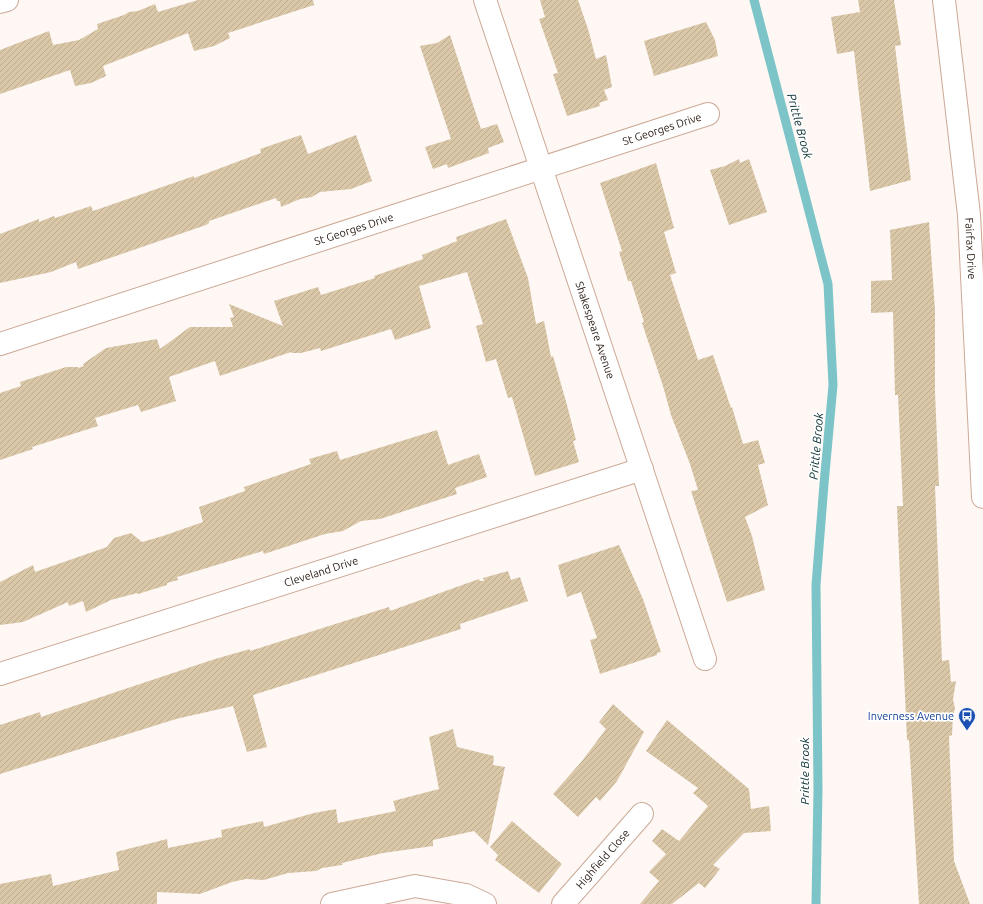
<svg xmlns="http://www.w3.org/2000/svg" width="983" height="904" font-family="Ubuntu,sans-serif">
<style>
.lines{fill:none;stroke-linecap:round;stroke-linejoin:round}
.stream{stroke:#7dc4c8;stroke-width:9}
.building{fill:url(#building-hatch)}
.minor-casing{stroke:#cba997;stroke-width:24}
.minor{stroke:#fff;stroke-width:22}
.labels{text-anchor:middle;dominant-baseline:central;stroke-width:3.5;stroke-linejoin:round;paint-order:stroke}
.street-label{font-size:11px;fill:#2e211a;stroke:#fff}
.transit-label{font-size:11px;fill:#164399;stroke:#fff;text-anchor:end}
.water-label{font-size:12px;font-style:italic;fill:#0a2f31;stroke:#fff}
</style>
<defs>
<pattern id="building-hatch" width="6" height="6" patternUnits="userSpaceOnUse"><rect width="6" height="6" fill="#dac7a8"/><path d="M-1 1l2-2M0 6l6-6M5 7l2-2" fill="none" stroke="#bbab90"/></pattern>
</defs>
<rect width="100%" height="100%" fill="#fef7f3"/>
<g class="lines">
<!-- stream -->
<path class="stream" d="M 754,0 L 828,284 L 833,385 L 824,484 L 816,585 L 818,789 L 816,904"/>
</g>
<!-- building -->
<g class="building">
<path d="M 198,0 L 313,0 L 314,5 L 228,33 L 230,38 L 214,46 L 194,51 L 188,33 L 103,66 L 106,76 L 91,83 L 75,86 L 70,70 L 0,94 L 0,50 L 49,31 L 53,45 L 79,40 L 98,29 L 97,24 L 124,15 L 129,12 L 138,11 L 155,4 L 158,12 Z"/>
<path d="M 540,0 L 578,0 L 588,29 L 596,59 L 606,55 L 612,87 L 604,90 L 608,100 L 599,103 L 600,106 L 567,116 L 553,74 L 558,73 L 539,19 L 545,17 Z"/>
<path d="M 858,0 L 894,0 L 901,45 L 895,46 L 911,180 L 870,191 L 854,51 L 837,54 L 831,17 L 860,12 Z"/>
<path d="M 706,22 L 715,40 L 718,56 L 654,76 L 644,41 Z"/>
<path d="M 450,35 L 481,129 L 497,124 L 504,142 L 488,148 L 489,153 L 448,168 L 447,164 L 433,169 L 425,147 L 451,139 L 420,46 L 437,43 Z"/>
<path d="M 301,135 L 308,154 L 356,135 L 372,181 L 351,189 L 320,192 L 312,197 L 300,199 L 281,207 L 280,201 L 277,201 L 276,198 L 209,221 L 209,223 L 206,225 L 78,269 L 76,262 L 51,272 L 0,283 L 0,234 L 39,219 L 39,222 L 54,216 L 55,218 L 91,206 L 93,211 L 194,176 L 194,178 L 261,153 L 260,149 Z"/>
<path d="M 739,159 L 740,163 L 749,159 L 767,212 L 729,225 L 710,170 L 725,166 Z"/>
<path d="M 656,163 L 674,228 L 664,232 L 676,273 L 670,275 L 698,360 L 713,355 L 731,408 L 732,407 L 743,444 L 758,440 L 765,463 L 758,465 L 768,505 L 745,517 L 752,536 L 765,590 L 727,602 L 691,491 L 698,490 L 690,464 L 671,415 L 663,386 L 642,323 L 644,322 L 631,281 L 628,281 L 619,252 L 622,251 L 600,183 Z"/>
<path d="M 506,219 L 528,278 L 536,324 L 544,321 L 551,357 L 553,356 L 567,405 L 576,440 L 573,441 L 579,462 L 535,476 L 512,397 L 508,398 L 496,359 L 486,362 L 476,326 L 483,324 L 467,272 L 419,286 L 431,328 L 395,340 L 391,329 L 321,351 L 320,348 L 301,353 L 292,353 L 291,352 L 220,376 L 215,361 L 169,377 L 176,401 L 141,412 L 138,405 L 95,418 L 98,426 L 32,447 L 33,449 L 0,460 L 0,393 L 21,386 L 20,382 L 66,367 L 78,367 L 78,368 L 84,366 L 83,364 L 106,348 L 157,339 L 160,349 L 190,327 L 233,327 L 230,318 L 234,317 L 229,304 L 283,326 L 274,301 L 318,287 L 321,295 L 375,278 L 374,276 L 423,259 L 422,255 L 457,241 L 456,237 Z"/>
<path d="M 929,222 L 935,310 L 935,392 L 939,486 L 935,486 L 942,661 L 949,660 L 951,682 L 956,681 L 953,699 L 955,709 L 953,715 L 952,735 L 949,736 L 954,861 L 970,904 L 919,904 L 909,740 L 907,740 L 903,652 L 897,506 L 903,506 L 898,395 L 895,395 L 893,312 L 871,313 L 871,281 L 892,280 L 890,230 Z"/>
<path d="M 437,430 L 448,465 L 479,454 L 487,477 L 455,488 L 457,494 L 380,519 L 361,521 L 343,531 L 325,534 L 264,554 L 263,551 L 177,577 L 178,580 L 167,583 L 167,585 L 138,594 L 137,593 L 111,600 L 86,612 L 83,601 L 69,606 L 68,602 L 23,622 L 0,625 L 0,582 L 33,565 L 35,572 L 107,547 L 114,538 L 131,533 L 142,542 L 163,536 L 203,522 L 199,507 L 245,491 L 244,487 L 311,464 L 309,459 L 337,451 L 340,460 Z"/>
<path d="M 619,545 L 643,599 L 661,652 L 657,653 L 657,655 L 600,674 L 590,640 L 597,638 L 581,592 L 567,597 L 558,565 Z"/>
<path d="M 508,571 L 511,580 L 520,577 L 528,601 L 460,624 L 461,629 L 253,695 L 267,747 L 247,752 L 233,706 L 176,719 L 0,774 L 0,725 L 40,712 L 41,717 L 215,659 L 250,649 L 250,651 L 389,607 L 390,611 L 479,579 L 480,581 L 484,581 L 483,578 Z"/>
<path d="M 613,704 L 644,732 L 617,781 L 600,801 L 596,797 L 578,817 L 553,794 L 582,761 L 606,729 L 599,722 Z"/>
<path d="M 667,720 L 749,789 L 751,809 L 769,806 L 771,831 L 744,833 L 713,865 L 720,869 L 705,888 L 699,883 L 672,904 L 640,904 L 659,881 L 649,872 L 666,854 L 652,841 L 662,829 L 679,841 L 708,806 L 693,793 L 698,788 L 646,751 Z"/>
<path d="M 453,729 L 457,747 L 494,756 L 493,765 L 505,767 L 488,845 L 474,831 L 433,840 L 433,846 L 383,853 L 342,863 L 342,865 L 322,868 L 316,871 L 288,873 L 264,880 L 246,879 L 232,882 L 200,894 L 157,892 L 157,904 L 0,904 L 0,884 L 51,874 L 53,886 L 119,870 L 116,852 L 167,839 L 168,848 L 222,837 L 221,830 L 263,821 L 264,827 L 314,813 L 336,809 L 338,823 L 396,811 L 393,801 L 439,789 L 429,737 Z"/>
<path d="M 512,821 L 562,864 L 539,893 L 495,860 L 498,855 L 490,847 Z"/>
</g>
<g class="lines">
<defs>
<g id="minor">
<path id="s1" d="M 485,0 L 705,659"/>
<path id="s2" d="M 944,0 L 969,215 L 983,497"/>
<path d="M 0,2 L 7,0"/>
<path id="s3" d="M 0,344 L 708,114"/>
<path id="s4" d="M 0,674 L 642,469"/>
<path d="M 332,904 L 415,886 L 466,895 L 485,904"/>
<path id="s5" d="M 563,904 L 642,814"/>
</g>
</defs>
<!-- minor casing -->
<use href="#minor" class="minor-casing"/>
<!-- minor -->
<use href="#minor" class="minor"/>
</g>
<!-- icons -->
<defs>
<symbol id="bus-pin" viewBox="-11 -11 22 30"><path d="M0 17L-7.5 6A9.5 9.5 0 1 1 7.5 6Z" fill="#1a4fb4" stroke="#fff"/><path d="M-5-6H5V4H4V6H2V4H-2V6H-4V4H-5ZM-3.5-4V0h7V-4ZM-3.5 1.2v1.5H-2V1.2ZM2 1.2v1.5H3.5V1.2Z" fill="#fff"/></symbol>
</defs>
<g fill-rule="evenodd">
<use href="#bus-pin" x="957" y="706" width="20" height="27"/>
</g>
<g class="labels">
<!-- street labels -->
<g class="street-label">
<text stroke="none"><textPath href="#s3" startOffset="696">St Georges Drive</textPath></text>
<text stroke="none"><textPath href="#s3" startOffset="372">St Georges Drive</textPath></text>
<text stroke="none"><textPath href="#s2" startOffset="250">Fairfax Drive</textPath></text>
<text stroke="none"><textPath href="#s1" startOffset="348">Shakespeare Avenue</textPath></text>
<text stroke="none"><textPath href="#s4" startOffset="337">Cleveland Drive</textPath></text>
<text stroke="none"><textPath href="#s5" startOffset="60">Highfield Close</textPath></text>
</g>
<!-- transit labels -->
<g class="transit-label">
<text x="954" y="716">Inverness Avenue</text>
</g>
<!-- water labels -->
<g class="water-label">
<text transform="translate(800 126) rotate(75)">Prittle Brook</text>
<text transform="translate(816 446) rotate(-85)">Prittle Brook</text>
<text transform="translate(804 771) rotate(-90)">Prittle Brook</text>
</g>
</g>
</svg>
